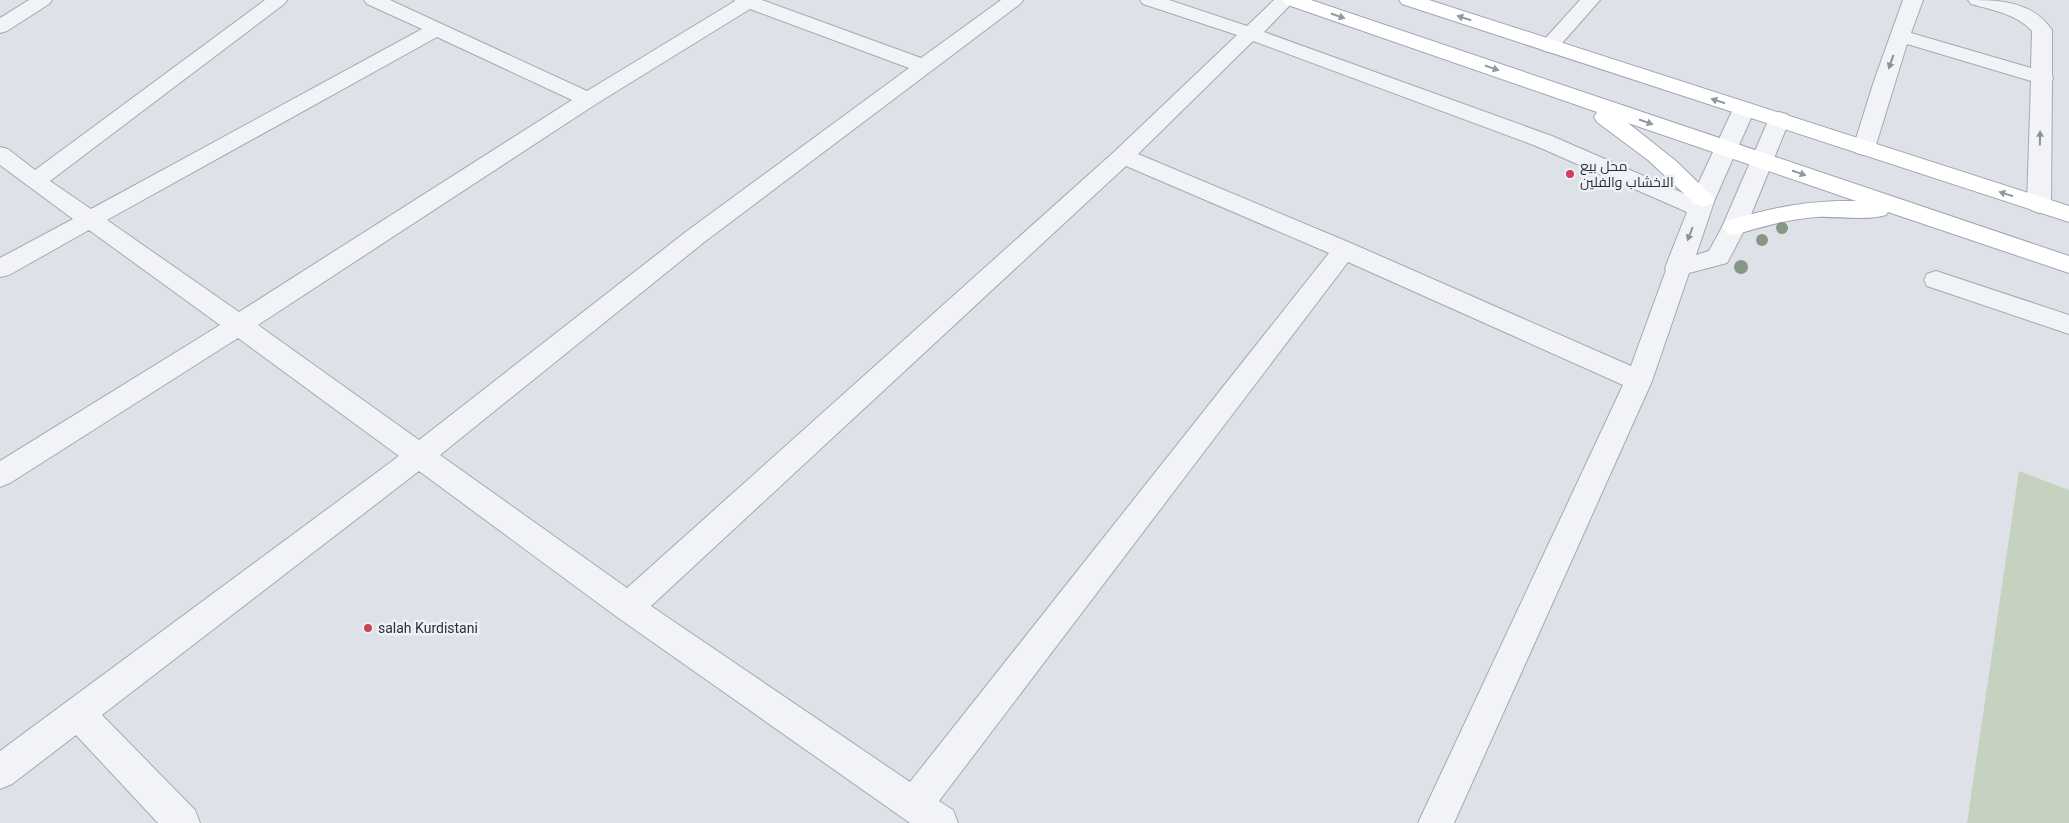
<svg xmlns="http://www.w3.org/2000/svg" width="2069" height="823" font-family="Roboto,Cairo,sans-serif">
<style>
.green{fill:#c4d2bf}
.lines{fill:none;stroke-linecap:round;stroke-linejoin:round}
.minor-casing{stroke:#a3a9b2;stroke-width:2}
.major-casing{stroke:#9da6b4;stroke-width:2}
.minor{fill:#f1f3f6;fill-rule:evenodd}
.major{fill:#fff;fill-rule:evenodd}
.tree{fill:#849885}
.oneway{fill:#93989f}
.oneway2{fill:#8c929a}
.poi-dot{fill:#cf4156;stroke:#eef1f5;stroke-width:2}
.labels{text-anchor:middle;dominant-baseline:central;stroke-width:5;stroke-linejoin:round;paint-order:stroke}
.poi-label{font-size:14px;fill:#27303f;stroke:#eef1f5;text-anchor:start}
</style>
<rect width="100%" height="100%" fill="#dee2e8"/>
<!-- green -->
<path class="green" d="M 2019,471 L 2069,490 L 2069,823 L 1967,823 Z"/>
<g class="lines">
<defs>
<g id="minor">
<path d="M 29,0 L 52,0 L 49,4 L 7,31 L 0,33 L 0,18 Z"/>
<path d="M 265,0 L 287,0 L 284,4 L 50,181 L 91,209 L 422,29 L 367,4 L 364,0 L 390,0 L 587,91 L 735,1 L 734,0 L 762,0 L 921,58 L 1001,0 L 1023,0 L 1020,4 L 703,243 L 440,455 L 627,588 L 1115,151 L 1237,35 L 1143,4 L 1140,0 L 1169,0 L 1247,26 L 1274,0 L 1295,0 L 1264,32 L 1552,136 L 1692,197 L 1733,109 L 1736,104 L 1744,103 L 1752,104 L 1755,109 L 1715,199 L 1696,255 L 1709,251 L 1722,227 L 1771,114 L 1779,112 L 1787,114 L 1790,119 L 1746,227 L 1727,263 L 1689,273 L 1652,381 L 1454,823 L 1418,823 L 1623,385 L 1348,262 L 939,801 L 953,810 L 958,823 L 910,823 L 617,617 L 419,471 L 102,715 L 195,810 L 200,823 L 158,823 L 76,735 L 12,784 L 0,789 L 0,751 L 399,456 L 238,338 L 10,483 L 0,487 L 0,461 L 220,325 L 89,230 L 9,275 L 0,277 L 0,258 L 73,219 L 0,165 L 0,147 L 8,149 L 35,170 ZM 750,9 L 909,68 L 687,231 L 419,440 L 258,325 L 596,104 ZM 437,37 L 572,100 L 239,312 L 107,220 ZM 1253,41 L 1536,146 L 1687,212 L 1665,268 L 1666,270 L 1631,366 L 1353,244 L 1138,154 ZM 1126,166 L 1329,253 L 910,782 L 651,606 Z"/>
<path d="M 1580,0 L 1600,0 L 1556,50 L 1549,52 L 1542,50 L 1539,46 L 1542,42 Z"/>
<path d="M 1903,0 L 1923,0 L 1911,33 L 2031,68 L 2032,31 C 2017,14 1992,10 1971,4 L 1968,0 C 2000,0 2032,1 2052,30 L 2052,75 L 2053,78 L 2052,81 L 2051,205 L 2047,210 L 2039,213 L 2031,210 L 2027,205 L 2031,81 L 1907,44 L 1875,148 L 1872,153 L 1864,155 L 1856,153 L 1853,148 L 1874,81 Z"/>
<path d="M 1936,271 L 2069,315 L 2069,334 L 1927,286 L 1924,280 L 1927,274 Z"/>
</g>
<g id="major">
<path d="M 1282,0 L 1311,0 L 2069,256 L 2069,273 L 1888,212 L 1886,215 C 1865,221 1839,216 1817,217 C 1788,219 1762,227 1734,235 L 1726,233 L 1722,227 L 1726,221 C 1773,208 1806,200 1856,201 L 1628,123 L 1676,161 L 1715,199 L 1711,204 L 1703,207 L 1695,204 L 1648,160 L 1597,122 L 1594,117 L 1597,112 L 1285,4 Z"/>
<path d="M 1399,0 L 1429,0 L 2069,206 L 2069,222 L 1402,4 Z"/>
</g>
</defs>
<!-- minor casing -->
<use href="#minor" class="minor-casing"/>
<!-- major casing -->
<use href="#major" class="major-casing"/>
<!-- minor -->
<use href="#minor" class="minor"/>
<!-- major -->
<use href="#major" class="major"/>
</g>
<!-- trees -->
<g class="tree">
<circle cx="1782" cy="228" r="6"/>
<circle cx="1762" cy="240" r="6"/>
<circle cx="1741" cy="267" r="7"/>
</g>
<!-- one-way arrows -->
<defs><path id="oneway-solid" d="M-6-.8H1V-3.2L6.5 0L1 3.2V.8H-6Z" transform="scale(1.25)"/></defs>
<g class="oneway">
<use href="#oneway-solid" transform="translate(1338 16) rotate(19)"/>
<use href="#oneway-solid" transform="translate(1464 18) rotate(-162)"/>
<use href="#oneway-solid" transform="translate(1492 68) rotate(19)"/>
<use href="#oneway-solid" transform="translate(1718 101) rotate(-162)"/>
<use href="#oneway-solid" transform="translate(1646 122) rotate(19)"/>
<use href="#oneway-solid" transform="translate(1799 173) rotate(19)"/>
<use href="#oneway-solid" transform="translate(2006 194) rotate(-162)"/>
</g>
<g class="oneway2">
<use href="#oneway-solid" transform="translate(1891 62) rotate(109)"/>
<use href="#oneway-solid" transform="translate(2040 138) rotate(-89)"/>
<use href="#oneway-solid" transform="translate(1690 234) rotate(111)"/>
</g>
<!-- markers -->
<g class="poi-dot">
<circle cx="1570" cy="174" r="5"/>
<circle cx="368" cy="628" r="5"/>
</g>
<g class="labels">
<!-- poi labels -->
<g class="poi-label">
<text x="1580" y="166">محل بيع<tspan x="1580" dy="16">الاخشاب والفلين</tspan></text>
<text x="378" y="628">salah Kurdistani</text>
</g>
</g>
</svg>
